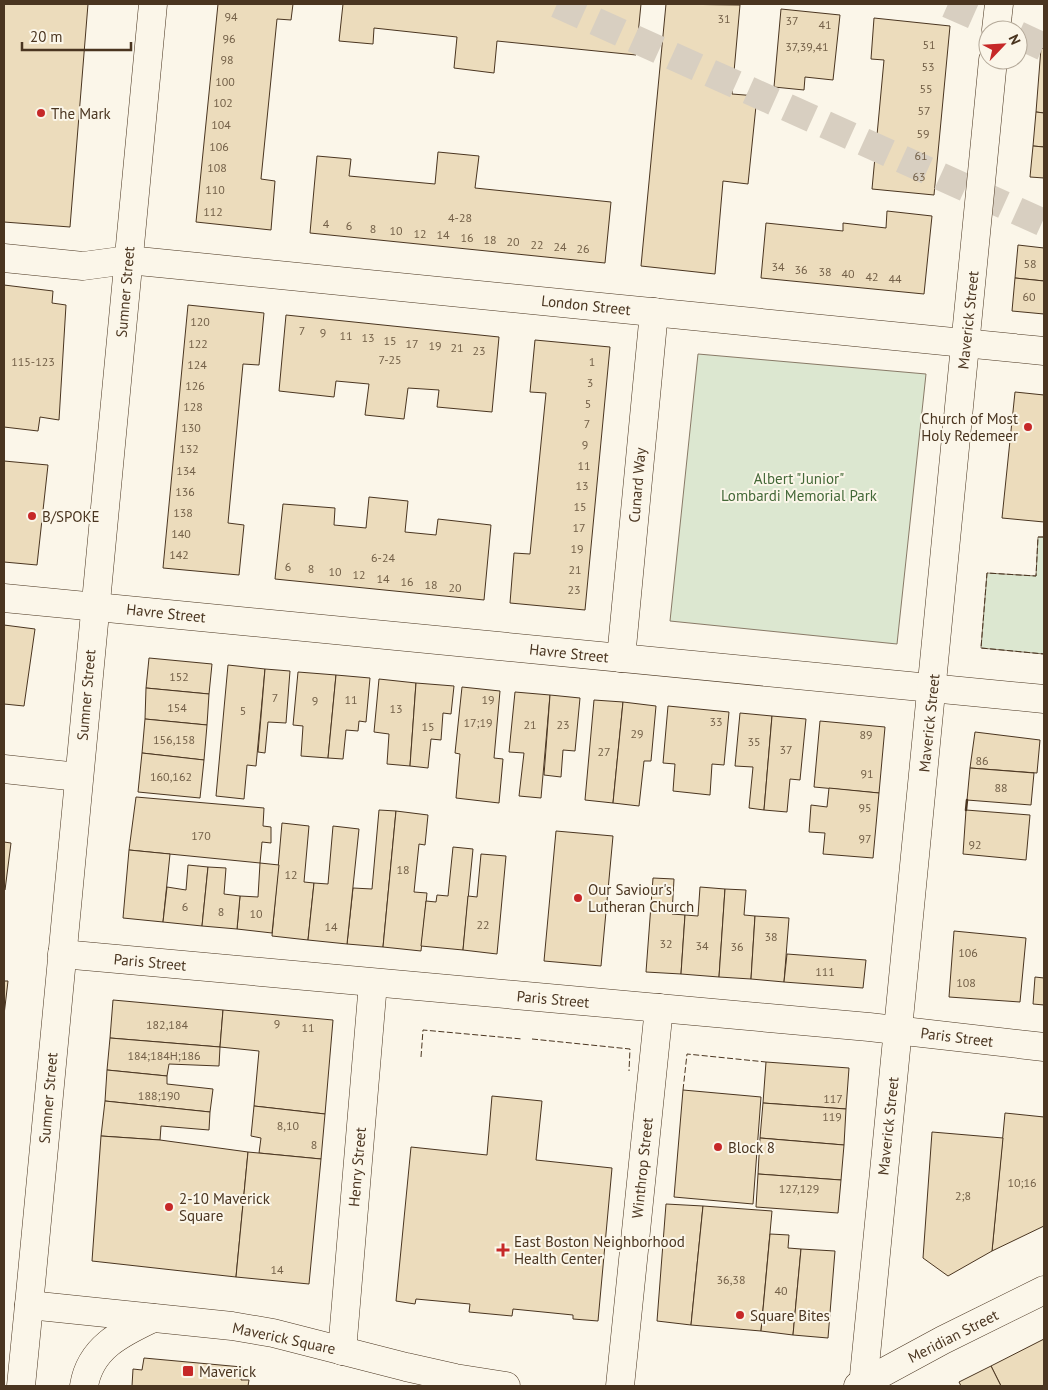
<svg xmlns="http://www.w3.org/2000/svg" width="1048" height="1390" font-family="'PT Sans',sans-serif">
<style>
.green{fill:#dce7d0;stroke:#887966}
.building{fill:#ecdcbc;stroke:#4a3520}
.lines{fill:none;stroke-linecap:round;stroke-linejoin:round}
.highway-tunnel{stroke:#d8cfc1;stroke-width:28;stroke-dasharray:28 14;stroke-linecap:butt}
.minor-casing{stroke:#4a3520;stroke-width:29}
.major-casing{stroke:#4a3520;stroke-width:29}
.minor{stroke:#fbf6e9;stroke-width:28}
.major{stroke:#fbf6e9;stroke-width:28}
.fence{stroke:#4a3520;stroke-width:1;stroke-dasharray:6 2.5;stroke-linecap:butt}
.wall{stroke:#4a3520;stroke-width:2.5}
.poi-dot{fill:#c62828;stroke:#fbf6e9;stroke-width:2}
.labels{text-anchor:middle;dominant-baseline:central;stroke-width:4;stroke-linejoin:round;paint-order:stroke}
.number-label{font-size:12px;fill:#725f47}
.poi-label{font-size:15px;fill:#4a3520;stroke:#fbf6e9;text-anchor:start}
.street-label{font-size:15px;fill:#4a3520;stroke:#fbf6e9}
.park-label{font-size:15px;fill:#436837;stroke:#fbf6e9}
</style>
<rect width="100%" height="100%" fill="#fbf6e9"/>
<!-- green -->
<g class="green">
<path d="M 698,354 L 926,374 L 897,644 L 670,621 Z"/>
<path d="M 1038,537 L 1044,537 L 1044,654 L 981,648 L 987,573 L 1036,576 Z"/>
</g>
<!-- building -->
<g class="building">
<path d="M 4,4 L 88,4 L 70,227 L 4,222 Z"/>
<path d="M 218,4 L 293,4 L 291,20 L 277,19 L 261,179 L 275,181 L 271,230 L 196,222 Z"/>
<path d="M 343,4 L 641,4 L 636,55 L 497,41 L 494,73 L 454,68 L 457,37 L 374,28 L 373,44 L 339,41 Z"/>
<path d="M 666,4 L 740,5 L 732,94 L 757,96 L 748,184 L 723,181 L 715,274 L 641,266 Z"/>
<path d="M 781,9 L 840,15 L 833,80 L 805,77 L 804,90 L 774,87 Z"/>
<path d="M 874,18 L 950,26 L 934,195 L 872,189 L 884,60 L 871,59 Z"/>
<path d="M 1041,48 L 1044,49 L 1044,113 L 1036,112 Z"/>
<path d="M 1036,112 L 1044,113 L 1044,147 L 1033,146 Z"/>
<path d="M 1033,146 L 1044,147 L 1044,178 L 1030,177 Z"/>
<path d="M 438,152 L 479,156 L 475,188 L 611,202 L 605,263 L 310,233 L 317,156 L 351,159 L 349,176 L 435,184 Z"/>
<path d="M 887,211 L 932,216 L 924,294 L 761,278 L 766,223 L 843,231 L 843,223 L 886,228 Z"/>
<path d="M 1018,245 L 1044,248 L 1044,281 L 1015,278 Z"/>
<path d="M 1015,278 L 1044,281 L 1044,314 L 1012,311 Z"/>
<path d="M 4,285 L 53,291 L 52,303 L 66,305 L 59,420 L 40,417 L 38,431 L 4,427 Z"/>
<path d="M 188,305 L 264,313 L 259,365 L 243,364 L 228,523 L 244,525 L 239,575 L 163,568 Z"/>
<path d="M 286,315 L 499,337 L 492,412 L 437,407 L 439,390 L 408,388 L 404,419 L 365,415 L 369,384 L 336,381 L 334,397 L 279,391 Z"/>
<path d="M 535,340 L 610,347 L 585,610 L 510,603 L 514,553 L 530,554 L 546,393 L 530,392 Z"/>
<path d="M 1015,392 L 1044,395 L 1044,522 L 1002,518 Z"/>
<path d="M 4,461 L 48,465 L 37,565 L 4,562 Z"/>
<path d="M 369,497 L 408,501 L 405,532 L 436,535 L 438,519 L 491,525 L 484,600 L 275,579 L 283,504 L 335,508 L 334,525 L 366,528 Z"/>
<path d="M 4,625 L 35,629 L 24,706 L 4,704 Z"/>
<path d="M 149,658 L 212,664 L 209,694 L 146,688 Z"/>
<path d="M 228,665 L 265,669 L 256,766 L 247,765 L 244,799 L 216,796 Z"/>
<path d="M 265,669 L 290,671 L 286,723 L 268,722 L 265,753 L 258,752 Z"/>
<path d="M 298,672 L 336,675 L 328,758 L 301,756 L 303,726 L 293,725 Z"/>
<path d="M 336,675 L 370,678 L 366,722 L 359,721 L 358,731 L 346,730 L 343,759 L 328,758 Z"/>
<path d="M 379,679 L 416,683 L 410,766 L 387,764 L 389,734 L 374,732 Z"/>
<path d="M 416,683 L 454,686 L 451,714 L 443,713 L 441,740 L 431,739 L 428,768 L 410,766 Z"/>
<path d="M 462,687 L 500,691 L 494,758 L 503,759 L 499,803 L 456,798 L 460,754 L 455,753 Z"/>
<path d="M 146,688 L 209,694 L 207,725 L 145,719 Z"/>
<path d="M 515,692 L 550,695 L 541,798 L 519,796 L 524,753 L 509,752 Z"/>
<path d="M 550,695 L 580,698 L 575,751 L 563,750 L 561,777 L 544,775 Z"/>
<path d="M 594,700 L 623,702 L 613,803 L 585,800 Z"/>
<path d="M 623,702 L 656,706 L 651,761 L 644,761 L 639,806 L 613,803 Z"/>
<path d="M 668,706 L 729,712 L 724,765 L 712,764 L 710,795 L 673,791 L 675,764 L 663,763 Z"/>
<path d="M 740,713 L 772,716 L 764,810 L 749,808 L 753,767 L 735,766 Z"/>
<path d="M 772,716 L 806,719 L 800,780 L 790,779 L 787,812 L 764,810 Z"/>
<path d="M 145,719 L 207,725 L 204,760 L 142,753 Z"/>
<path d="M 820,721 L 885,727 L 879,793 L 814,787 Z"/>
<path d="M 975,732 L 1040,740 L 1037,773 L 970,768 Z"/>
<path d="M 142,753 L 204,760 L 200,798 L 138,792 Z"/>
<path d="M 970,768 L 1034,773 L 1031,805 L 967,800 Z"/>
<path d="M 829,788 L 879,793 L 873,858 L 823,854 L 825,833 L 809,832 L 811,805 L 827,807 Z"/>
<path d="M 136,797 L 264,808 L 263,826 L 271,827 L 271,843 L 262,842 L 260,863 L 129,850 Z"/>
<path d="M 379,810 L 396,811 L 383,947 L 347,944 L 353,888 L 372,889 Z"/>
<path d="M 966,810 L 1030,815 L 1026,860 L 963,854 Z"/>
<path d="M 396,811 L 428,815 L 425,845 L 419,844 L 414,892 L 427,893 L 421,951 L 383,947 Z"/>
<path d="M 282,823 L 309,826 L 304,882 L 314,883 L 308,940 L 272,936 Z"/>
<path d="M 333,826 L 359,829 L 347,944 L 308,940 L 314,883 L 328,884 Z"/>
<path d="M 556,831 L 613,836 L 601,966 L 544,961 Z"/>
<path d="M 4,842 L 11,843 L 5,890 L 4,889 Z"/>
<path d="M 453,847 L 473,849 L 463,950 L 421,946 L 426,901 L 436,902 L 437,895 L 448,896 Z"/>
<path d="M 129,850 L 170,854 L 163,922 L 123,918 Z"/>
<path d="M 481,854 L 506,856 L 497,954 L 463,950 L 468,896 L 477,897 Z"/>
<path d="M 260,863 L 279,865 L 272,933 L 237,929 L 240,896 L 258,897 Z"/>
<path d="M 188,865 L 208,867 L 202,926 L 163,922 L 167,887 L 186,890 Z"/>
<path d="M 208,867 L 226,868 L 224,894 L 240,896 L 237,929 L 202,926 Z"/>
<path d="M 653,878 L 674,879 L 672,914 L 685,915 L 681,974 L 646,972 Z"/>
<path d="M 700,887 L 725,889 L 719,977 L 681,974 L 685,915 L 698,916 Z"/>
<path d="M 725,889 L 746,890 L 744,915 L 755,916 L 751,979 L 719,977 Z"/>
<path d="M 755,916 L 789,918 L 784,982 L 751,979 Z"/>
<path d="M 954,931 L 1026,938 L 1020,1002 L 949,997 Z"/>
<path d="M 787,954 L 866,960 L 863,988 L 784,982 Z"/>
<path d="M 1035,977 L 1044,978 L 1044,1005 L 1033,1004 Z"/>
<path d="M 4,981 L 8,981 L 4,1015 Z"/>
<path d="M 113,1000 L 223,1010 L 220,1047 L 110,1038 Z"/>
<path d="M 223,1010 L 333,1020 L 325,1114 L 254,1106 L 259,1051 L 220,1047 Z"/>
<path d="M 110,1038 L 220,1047 L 219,1066 L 169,1064 L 167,1076 L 107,1070 Z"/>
<path d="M 766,1062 L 849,1068 L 846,1109 L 763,1103 Z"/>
<path d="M 107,1070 L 167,1076 L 167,1084 L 213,1089 L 210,1112 L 105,1101 Z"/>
<path d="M 683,1090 L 761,1097 L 753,1204 L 674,1197 Z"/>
<path d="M 492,1096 L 542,1101 L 536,1160 L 612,1168 L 598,1321 L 573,1319 L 573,1315 L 513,1309 L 512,1316 L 469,1312 L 470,1304 L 416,1299 L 415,1304 L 396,1301 L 411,1147 L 487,1155 Z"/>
<path d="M 105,1101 L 210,1112 L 209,1130 L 161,1126 L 160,1140 L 101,1136 Z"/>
<path d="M 763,1103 L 846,1109 L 844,1145 L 760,1138 Z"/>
<path d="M 254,1106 L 325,1114 L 321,1159 L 259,1153 L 261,1138 L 251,1136 Z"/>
<path d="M 1005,1113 L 1044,1117 L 1044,1226 L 992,1251 Z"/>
<path d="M 932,1132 L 1003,1138 L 992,1251 L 948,1276 L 923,1258 Z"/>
<path d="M 101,1136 L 160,1140 L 248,1152 L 236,1277 L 92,1261 Z"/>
<path d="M 760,1138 L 844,1145 L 841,1180 L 758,1174 Z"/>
<path d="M 248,1152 L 321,1159 L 309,1284 L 236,1277 Z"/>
<path d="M 758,1174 L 841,1180 L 838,1213 L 756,1207 Z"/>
<path d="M 666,1204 L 703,1206 L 691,1325 L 657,1321 Z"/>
<path d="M 703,1206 L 772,1211 L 761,1331 L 691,1325 Z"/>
<path d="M 770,1234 L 789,1235 L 788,1248 L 801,1249 L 793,1335 L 761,1331 Z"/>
<path d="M 801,1249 L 835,1251 L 828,1338 L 793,1335 Z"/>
<path d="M 1044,1339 L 1044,1386 L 1001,1386 L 991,1366 Z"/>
<path d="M 144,1358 L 242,1367 L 241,1380 L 249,1380 L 248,1386 L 132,1386 L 133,1369 L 142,1370 Z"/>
<path d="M 991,1366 L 1001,1386 L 961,1386 L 959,1382 Z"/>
</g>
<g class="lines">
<!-- highway-tunnel -->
<g class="highway-tunnel">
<path d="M 557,4 L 1044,223"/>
<path d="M 948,4 L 1007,30"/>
<path d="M 1018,35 L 1044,47"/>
</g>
<defs>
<g id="minor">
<path d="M 4,258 L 83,266 L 128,260 L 1044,351"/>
<path d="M 4,598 L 1044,699"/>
<path d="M 621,658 L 654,312"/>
<path d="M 4,769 L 78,777"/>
<path d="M 62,954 L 869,1027 L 1044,1047"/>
<path d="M 29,1305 L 153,4"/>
<path d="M 342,1351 L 373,983"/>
<path d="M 620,1386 L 659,1008"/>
</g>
<g id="major">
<path d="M 996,30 L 999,4"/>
<path d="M 21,1386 L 29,1305 L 232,1326 L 273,1333 L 406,1367 L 455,1378 L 506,1386"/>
<path d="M 84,1386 C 90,1348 121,1333 153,1318"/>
<path d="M 858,1386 L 943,1340 L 1044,1290"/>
<path d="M 863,1386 L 993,60"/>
</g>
</defs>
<!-- minor casing -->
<use href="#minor" class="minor-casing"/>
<!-- major casing -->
<use href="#major" class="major-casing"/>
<!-- minor -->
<use href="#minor" class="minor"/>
<!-- major -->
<use href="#major" class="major"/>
<!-- fence -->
<g class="fence">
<path d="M 1044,537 L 1038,537 L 1036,576 L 987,573 L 981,648 L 1044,654"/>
<path d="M 532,1039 L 630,1049 L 629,1071"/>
<path d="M 421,1057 L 423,1030 L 522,1039"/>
<path d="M 683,1090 L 687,1054 L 766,1062"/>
</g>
<!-- wall -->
<path class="wall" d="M 966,810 L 967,800"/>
</g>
<!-- markers -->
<g class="poi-dot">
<circle cx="41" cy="113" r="5"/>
<circle cx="1028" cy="427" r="5"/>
<circle cx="32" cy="516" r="5"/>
<circle cx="578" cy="898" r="5"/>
<circle cx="718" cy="1147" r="5"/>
<circle cx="169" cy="1207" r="5"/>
<path d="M500.5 1242.5h5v5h5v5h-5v5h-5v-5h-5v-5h5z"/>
<circle cx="740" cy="1315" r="5"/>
<rect x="182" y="1365" width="12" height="12" rx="2.5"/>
</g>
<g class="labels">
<!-- number labels -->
<g class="number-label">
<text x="231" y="16">94</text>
<text x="724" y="18">31</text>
<text x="792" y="20">37</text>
<text x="825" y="24">41</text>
<text x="229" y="38">96</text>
<text x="929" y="44">51</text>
<text x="807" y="46">37,39,41</text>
<text x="227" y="59">98</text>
<text x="928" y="66">53</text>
<text x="225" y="81">100</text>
<text x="926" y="88">55</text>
<text x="223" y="102">102</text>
<text x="924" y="110">57</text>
<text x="221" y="124">104</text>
<text x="923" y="133">59</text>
<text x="219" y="146">106</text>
<text x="921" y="155">61</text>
<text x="217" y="167">108</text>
<text x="919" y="176">63</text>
<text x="215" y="189">110</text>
<text x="213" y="211">112</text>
<text x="460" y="217">4-28</text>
<text x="326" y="223">4</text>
<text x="349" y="225">6</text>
<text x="373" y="228">8</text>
<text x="396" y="230">10</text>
<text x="420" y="233">12</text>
<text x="443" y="234">14</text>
<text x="467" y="237">16</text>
<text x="490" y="239">18</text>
<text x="513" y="241">20</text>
<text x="537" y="244">22</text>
<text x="560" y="246">24</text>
<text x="583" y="248">26</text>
<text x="1030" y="263">58</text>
<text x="778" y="266">34</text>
<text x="801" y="269">36</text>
<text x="825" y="271">38</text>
<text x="848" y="273">40</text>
<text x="872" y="276">42</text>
<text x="895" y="278">44</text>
<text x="1029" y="296">60</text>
<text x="200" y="321">120</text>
<text x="302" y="330">7</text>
<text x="323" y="332">9</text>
<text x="346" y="335">11</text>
<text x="368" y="337">13</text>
<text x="390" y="340">15</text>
<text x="198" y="343">122</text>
<text x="412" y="343">17</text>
<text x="435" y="345">19</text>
<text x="457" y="347">21</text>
<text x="479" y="350">23</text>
<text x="390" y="359">7-25</text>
<text x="33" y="361">115-123</text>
<text x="592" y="361">1</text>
<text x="197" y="364">124</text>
<text x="590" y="382">3</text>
<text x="195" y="385">126</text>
<text x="588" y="403">5</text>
<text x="193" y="406">128</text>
<text x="587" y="423">7</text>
<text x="191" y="427">130</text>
<text x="585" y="444">9</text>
<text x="189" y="448">132</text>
<text x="584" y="465">11</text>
<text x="186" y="470">134</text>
<text x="582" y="485">13</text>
<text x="185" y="491">136</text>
<text x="580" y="506">15</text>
<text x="183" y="512">138</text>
<text x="579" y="527">17</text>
<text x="181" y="533">140</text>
<text x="577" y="548">19</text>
<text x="179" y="554">142</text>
<text x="383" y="557">6-24</text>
<text x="288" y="566">6</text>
<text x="311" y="568">8</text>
<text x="575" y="569">21</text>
<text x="335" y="571">10</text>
<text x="359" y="574">12</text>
<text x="383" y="578">14</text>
<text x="407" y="581">16</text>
<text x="431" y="584">18</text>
<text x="455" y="587">20</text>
<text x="574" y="589">23</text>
<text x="179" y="676">152</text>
<text x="275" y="697">7</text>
<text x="351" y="699">11</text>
<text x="488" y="699">19</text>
<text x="315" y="700">9</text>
<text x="177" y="707">154</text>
<text x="396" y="708">13</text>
<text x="243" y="710">5</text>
<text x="716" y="721">33</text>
<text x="478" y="722">17;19</text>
<text x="530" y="724">21</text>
<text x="563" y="724">23</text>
<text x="428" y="726">15</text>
<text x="637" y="733">29</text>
<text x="866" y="734">89</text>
<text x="174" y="739">156,158</text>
<text x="754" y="741">35</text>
<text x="786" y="749">37</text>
<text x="604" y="751">27</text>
<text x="982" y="760">86</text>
<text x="867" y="773">91</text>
<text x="171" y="776">160,162</text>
<text x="1001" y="787">88</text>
<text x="865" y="807">95</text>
<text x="201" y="835">170</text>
<text x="865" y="838">97</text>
<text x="975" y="844">92</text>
<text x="403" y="869">18</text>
<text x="291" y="874">12</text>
<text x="185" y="906">6</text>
<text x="221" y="911">8</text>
<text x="256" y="913">10</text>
<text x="483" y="924">22</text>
<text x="331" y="926">14</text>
<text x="771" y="936">38</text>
<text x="666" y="943">32</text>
<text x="702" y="945">34</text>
<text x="737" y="946">36</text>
<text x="968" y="952">106</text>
<text x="825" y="971">111</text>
<text x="966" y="982">108</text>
<text x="277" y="1023">9</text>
<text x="167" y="1024">182,184</text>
<text x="308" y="1027">11</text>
<text x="164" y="1055">184;184H;186</text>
<text x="159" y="1095">188;190</text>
<text x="833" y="1098">117</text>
<text x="832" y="1116">119</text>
<text x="288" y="1125">8,10</text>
<text x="314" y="1144">8</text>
<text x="1022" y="1182">10;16</text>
<text x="799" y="1188">127,129</text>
<text x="963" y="1195">2;8</text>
<text x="277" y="1269">14</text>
<text x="731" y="1279">36,38</text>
<text x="781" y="1290">40</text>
</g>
<!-- poi labels -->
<g class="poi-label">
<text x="51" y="113">The Mark</text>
<text x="1018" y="418" text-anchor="end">Church of Most<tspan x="1018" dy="17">Holy Redemeer</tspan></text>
<text x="42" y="516">B/SPOKE</text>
<text x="588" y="889">Our Saviour's<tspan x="588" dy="17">Lutheran Church</tspan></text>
<text x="728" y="1147">Block 8</text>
<text x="179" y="1198">2-10 Maverick<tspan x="179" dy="17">Square</tspan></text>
<text x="514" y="1241">East Boston Neighborhood<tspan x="514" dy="17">Health Center</tspan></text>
<text x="750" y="1315">Square Bites</text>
<text x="199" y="1371">Maverick</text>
</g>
<!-- street labels -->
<g class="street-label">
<text transform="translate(125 292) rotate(-85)">Sumner Street</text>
<text transform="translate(586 305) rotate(6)">London Street</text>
<text transform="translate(968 320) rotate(-84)">Maverick Street</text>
<text transform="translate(637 485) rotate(-85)">Cunard Way</text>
<text transform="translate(166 613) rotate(6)">Havre Street</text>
<text transform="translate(569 653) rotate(6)">Havre Street</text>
<text transform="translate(86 695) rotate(-85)">Sumner Street</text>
<text transform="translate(929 723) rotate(-84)">Maverick Street</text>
<text transform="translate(150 962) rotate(5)">Paris Street</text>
<text transform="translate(553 999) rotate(5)">Paris Street</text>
<text transform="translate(957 1037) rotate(7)">Paris Street</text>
<text transform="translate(48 1098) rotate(-85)">Sumner Street</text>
<text transform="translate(888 1126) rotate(-84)">Maverick Street</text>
<text transform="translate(357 1167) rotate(-85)">Henry Street</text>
<text transform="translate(642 1168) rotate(-84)">Winthrop Street</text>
<text transform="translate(953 1336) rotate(-27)">Meridian Street</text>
<text transform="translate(284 1338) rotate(12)">Maverick Square</text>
</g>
<!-- park labels -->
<g class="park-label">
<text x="799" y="478">Albert "Junior"<tspan x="799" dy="17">Lombardi Memorial Park</tspan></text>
</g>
</g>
<!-- border -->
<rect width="1048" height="1390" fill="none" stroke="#4a3520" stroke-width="10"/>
<!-- north arrow -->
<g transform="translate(1003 45) rotate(65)"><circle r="24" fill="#fbf6e9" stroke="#b4a999"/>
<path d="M0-4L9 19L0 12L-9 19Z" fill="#c62828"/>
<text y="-8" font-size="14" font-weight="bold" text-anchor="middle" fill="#4a3520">N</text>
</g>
<!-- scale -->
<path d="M22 42v8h109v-8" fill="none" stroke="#4a3520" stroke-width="2.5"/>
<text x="30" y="42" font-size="15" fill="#4a3520" stroke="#fbf6e9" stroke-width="4" paint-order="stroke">20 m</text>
</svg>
